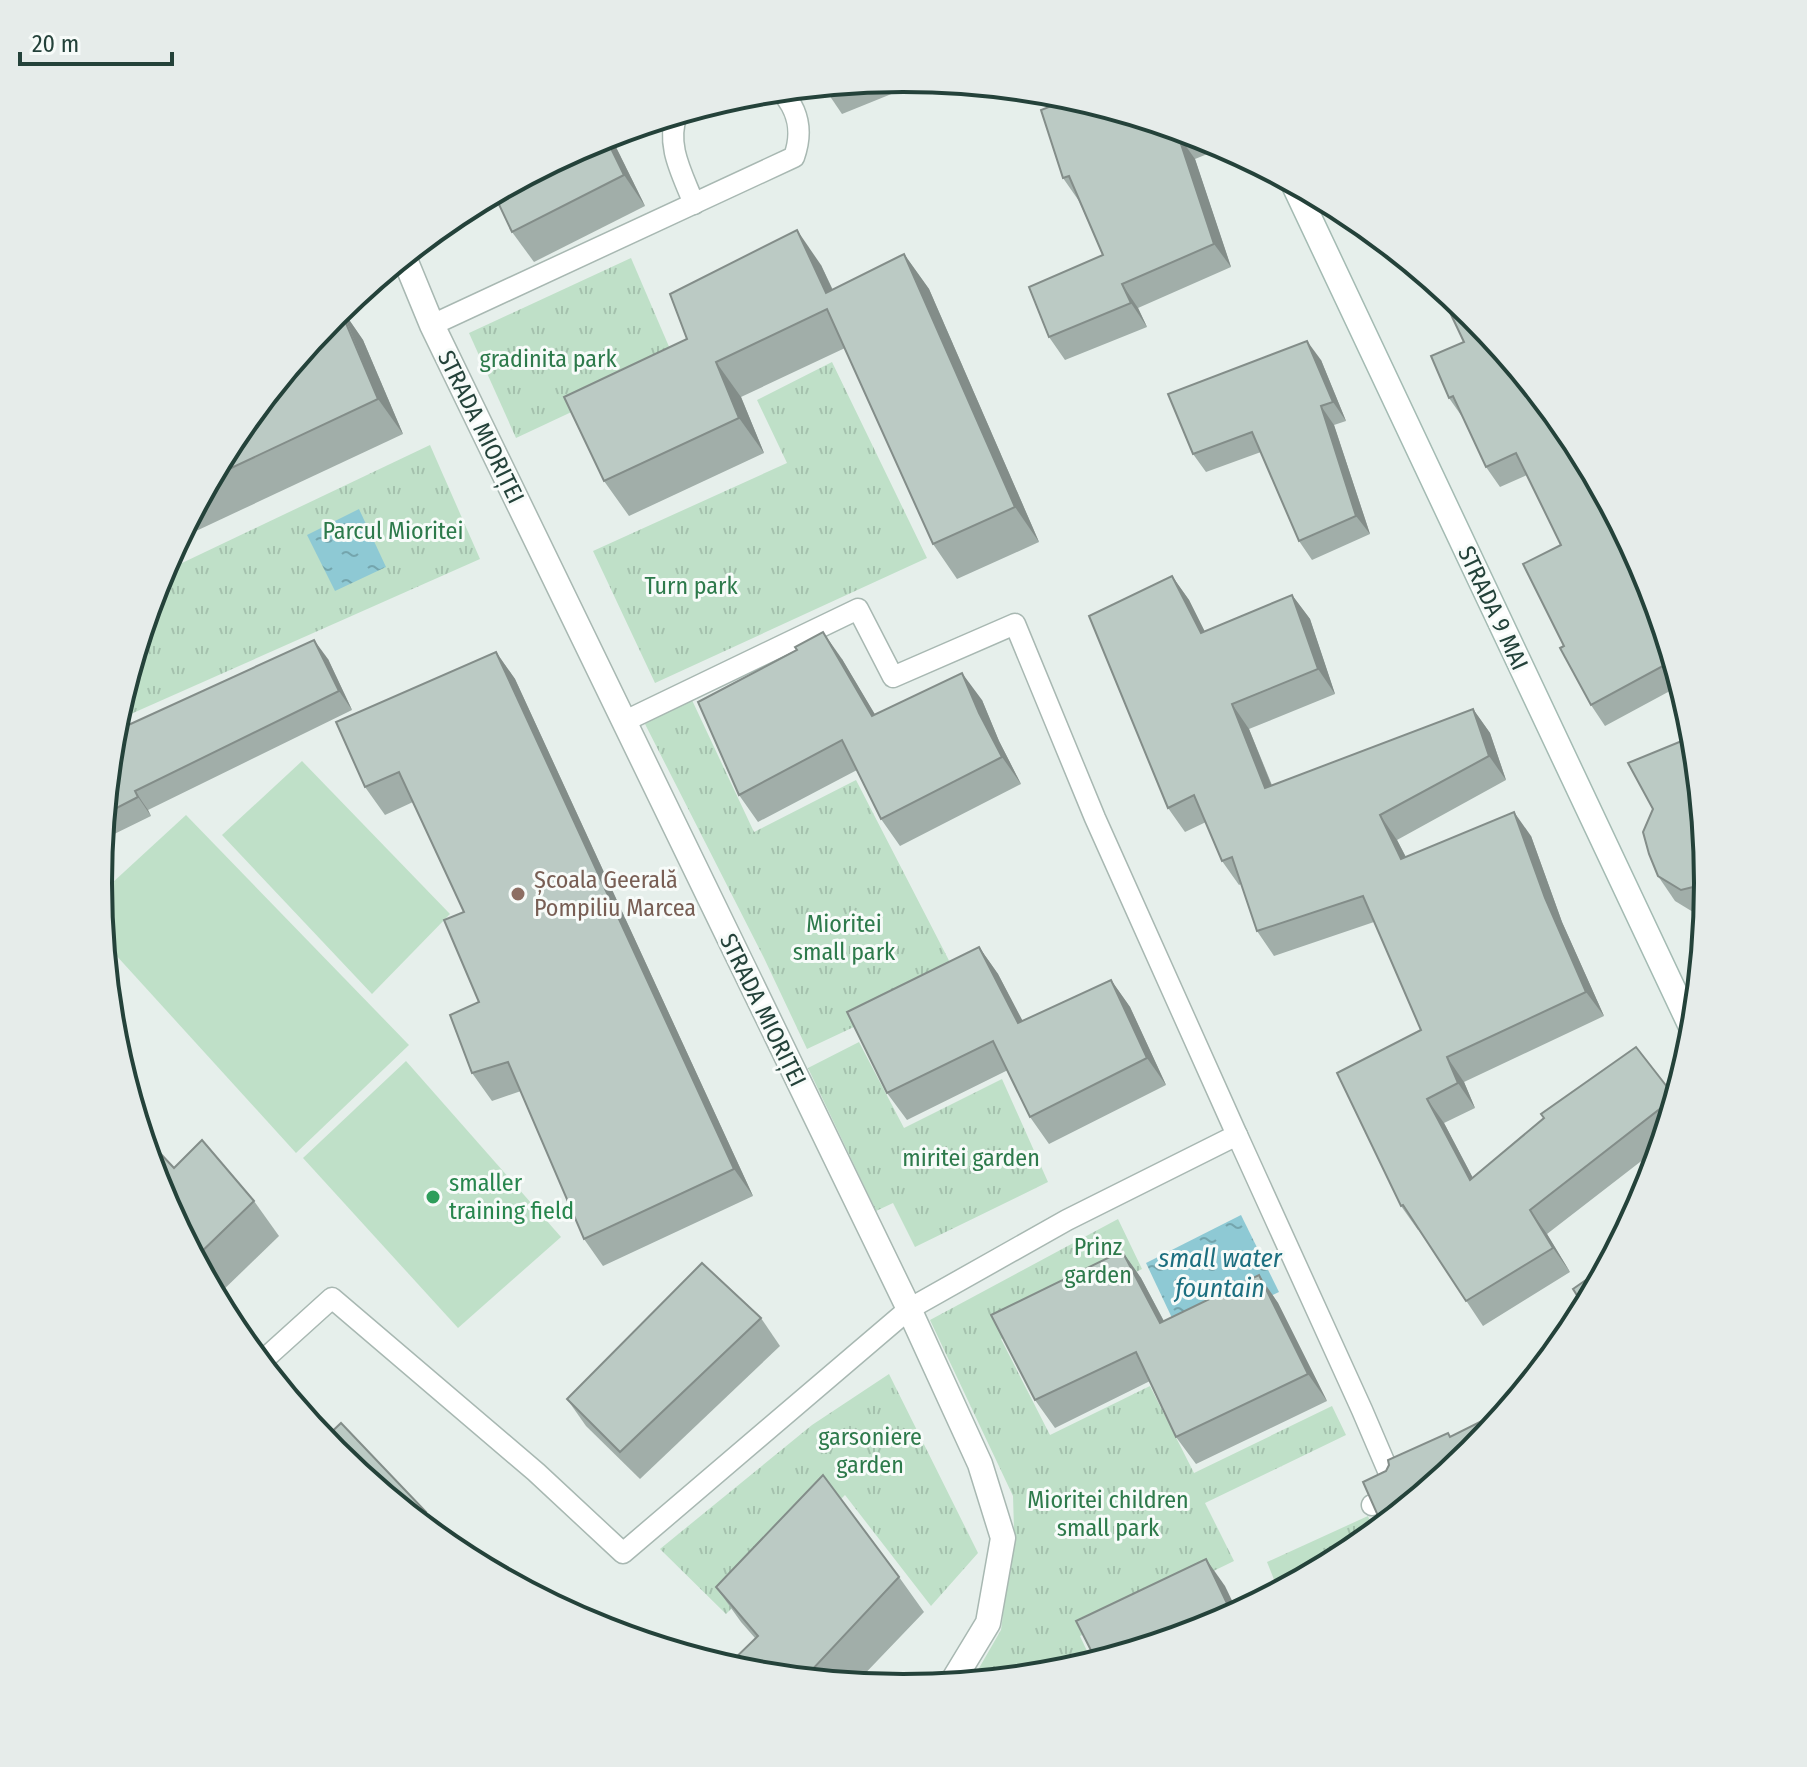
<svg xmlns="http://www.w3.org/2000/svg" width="1807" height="1767" font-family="'Fira Sans Condensed',sans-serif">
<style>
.park{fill:url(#park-tufts)}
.pitch{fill:#bfe0c8}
.water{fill:url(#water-ripples)}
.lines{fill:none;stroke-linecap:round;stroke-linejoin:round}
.lane-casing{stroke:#a8b8b2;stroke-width:23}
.street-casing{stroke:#a8b8b2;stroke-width:27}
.secondary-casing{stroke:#a4bbb3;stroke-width:27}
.lane{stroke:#fff;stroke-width:20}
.street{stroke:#fff;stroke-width:24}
.secondary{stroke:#fff;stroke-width:24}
.wall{fill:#a1aea9}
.shaded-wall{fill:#838d89}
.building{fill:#bbcac4;stroke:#838d89;stroke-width:2}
.education-dot{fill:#8d6e63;stroke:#f7fbf9;stroke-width:3}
.leisure-dot{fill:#2e9e5b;stroke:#f7fbf9;stroke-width:3}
.labels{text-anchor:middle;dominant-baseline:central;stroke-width:6;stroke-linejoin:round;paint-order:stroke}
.park-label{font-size:24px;fill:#2d7a4b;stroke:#f7fbf9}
.street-label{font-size:24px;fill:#24423a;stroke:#f7fbf9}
.education-label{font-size:24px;fill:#785e54;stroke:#f7fbf9;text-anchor:start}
.leisure-label{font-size:24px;fill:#27864d;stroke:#f7fbf9;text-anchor:start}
.water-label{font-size:26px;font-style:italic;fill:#1c6f80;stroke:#f7fbf9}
.rim{fill:none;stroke:#24423a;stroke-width:4}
</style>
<defs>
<pattern id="park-tufts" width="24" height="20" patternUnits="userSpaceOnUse" patternTransform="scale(2)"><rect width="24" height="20" fill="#bfe0c8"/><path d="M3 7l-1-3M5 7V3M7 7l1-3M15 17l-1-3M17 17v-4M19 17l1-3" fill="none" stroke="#a4c1ad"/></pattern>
<pattern id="water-ripples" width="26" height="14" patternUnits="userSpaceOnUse" patternTransform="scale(2)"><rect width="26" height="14" fill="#8ec9d4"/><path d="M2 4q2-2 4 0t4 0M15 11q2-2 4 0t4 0" fill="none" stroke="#74a5ad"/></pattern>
</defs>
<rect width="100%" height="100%" fill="#e6efeb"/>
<!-- park -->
<g class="park">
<path d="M 631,258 L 676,363 L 516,438 L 469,333 Z"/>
<path d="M 832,362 L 927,558 L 655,683 L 593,551 L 787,463 L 757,400 Z"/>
<path d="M 430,445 L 480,559 L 115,721 L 161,573 Z"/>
<path d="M 691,698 L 754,832 L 856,780 L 958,978 L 807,1049 L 764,958 L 645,724 Z"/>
<path d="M 859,1042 L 904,1128 L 1002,1079 L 1048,1182 L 915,1247 L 893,1203 L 876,1211 L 808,1068 Z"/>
<path d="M 1118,1219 L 1142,1269 L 1001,1339 L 1050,1435 L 1150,1386 L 1194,1473 L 1332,1406 L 1346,1435 L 1205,1503 L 1234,1561 L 1080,1636 L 1093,1664 L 1060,1674 L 971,1682 L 1001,1630 L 1014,1529 L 1013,1496 L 930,1320 Z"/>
<path d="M 889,1374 L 978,1553 L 931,1606 L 845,1495 L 726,1614 L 660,1549 L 812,1425 Z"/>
<path d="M 1368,1516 L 1375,1533 L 1351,1553 L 1279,1592 L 1267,1562 Z"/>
</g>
<!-- pitch -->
<g class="pitch">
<path d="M 302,761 L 450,914 L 372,994 L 222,835 Z"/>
<path d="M 186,815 L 409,1045 L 296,1153 L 104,942 L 99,895 Z"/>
<path d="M 406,1061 L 561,1237 L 458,1328 L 303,1158 Z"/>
</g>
<!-- water -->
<g class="water">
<path d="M 359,509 L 386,567 L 335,591 L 307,535 Z"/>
<path d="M 1241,1215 L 1279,1292 L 1181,1337 L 1146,1263 Z"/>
</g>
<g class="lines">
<defs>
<g id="lane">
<path d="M 677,115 C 665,145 683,175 694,204"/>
<path d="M 432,325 L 794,157 C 803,132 799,110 780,90"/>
<path d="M 1237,1135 L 1362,1410 L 1398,1494 L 1372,1505"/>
<path d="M 260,1363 L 332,1298 L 536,1472 L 623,1553 L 909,1309 L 1067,1220 L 1237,1135 L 1095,818 L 1015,624 L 893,677 L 858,609 L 623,722"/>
</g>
<path id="street" d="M 404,257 L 432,325 L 909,1309 L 980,1464 L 1003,1538 L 988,1623 L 951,1684"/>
<path id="secondary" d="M 1293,183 L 1694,1033"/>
</defs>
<!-- lane casing -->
<use href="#lane" class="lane-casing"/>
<!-- street casing -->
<use href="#street" class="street-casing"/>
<!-- secondary casing -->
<use href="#secondary" class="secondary-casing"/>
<!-- lane -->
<use href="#lane" class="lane"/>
<!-- street -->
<use href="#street" class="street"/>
<!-- secondary -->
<use href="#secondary" class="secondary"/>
</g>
<!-- wall -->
<g class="wall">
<path d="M 904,78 L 926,80 L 842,114 L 823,86 Z"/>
<path d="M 1074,97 L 1205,137 L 1210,153 L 1195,159 L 1231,267 L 1138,308 L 1147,327 L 1065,360 L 1049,337 L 1103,255 L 1079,201 L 1063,178 Z"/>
<path d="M 610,135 L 645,206 L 534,262 L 512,232 L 596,139 Z"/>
<path d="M 1382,240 L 1397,252 L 1393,254 Z"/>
<path d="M 904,254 L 929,289 L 1039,542 L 957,579 L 933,544 L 845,348 L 741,397 L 764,453 L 629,516 L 604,481 L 687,339 L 821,265 L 833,290 Z"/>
<path d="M 341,308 L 363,340 L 403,434 L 179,539 L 234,436 L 334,314 Z"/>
<path d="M 1464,342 L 1648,576 L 1681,685 L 1605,726 L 1591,705 L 1564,646 L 1561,545 L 1527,475 L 1500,487 L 1486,467 L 1463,418 L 1449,398 Z"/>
<path d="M 1321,360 L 1346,421 L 1334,425 L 1370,534 L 1312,560 L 1299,541 L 1261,452 L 1206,472 L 1193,454 Z"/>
<path d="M 1172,576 L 1189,600 L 1205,632 L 1292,595 L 1310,619 L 1335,694 L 1249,729 L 1272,785 L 1473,709 L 1490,733 L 1506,780 L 1397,840 L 1406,857 L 1531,836 L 1562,922 L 1604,1016 L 1464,1082 L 1475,1108 L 1444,1123 L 1473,1178 L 1636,1047 L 1676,1099 L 1662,1145 L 1547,1234 L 1570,1272 L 1483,1326 L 1419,1230 L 1418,1230 L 1401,1206 L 1421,1030 L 1374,922 L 1274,956 L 1257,931 L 1241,884 L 1239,885 L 1222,861 L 1206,822 L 1185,832 L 1168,808 Z"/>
<path d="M 496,652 L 515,679 L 753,1196 L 603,1266 L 584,1239 L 521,1091 L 492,1101 L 472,1073 L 479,1002 L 464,912 L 413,802 L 385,815 L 365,787 Z"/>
<path d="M 328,659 L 352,710 L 148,810 L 151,816 L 102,840 L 113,732 Z"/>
<path d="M 842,659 L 875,715 L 982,700 L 999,741 L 1021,784 L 900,846 L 881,819 L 857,770 L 758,822 L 739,795 Z"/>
<path d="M 1694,736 L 1709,884 L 1706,913 L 1698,915 L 1675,901 L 1658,876 Z"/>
<path d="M 979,947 L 998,974 L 1022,1021 L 1111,980 L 1130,1007 L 1166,1085 L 1049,1144 L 1030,1117 L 1008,1070 L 907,1120 L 887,1093 Z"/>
<path d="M 174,1168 L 254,1201 L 279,1236 L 216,1297 L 159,1191 Z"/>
<path d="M 1122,1251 L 1141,1278 L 1164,1321 L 1259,1275 L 1278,1303 L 1327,1401 L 1196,1464 L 1176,1437 L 1150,1381 L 1055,1428 L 1035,1400 Z"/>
<path d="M 761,1318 L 780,1346 L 640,1479 L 586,1426 L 567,1399 Z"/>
<path d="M 334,1453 L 426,1512 L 451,1547 L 449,1548 Z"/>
<path d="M 899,1577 L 924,1612 L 855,1684 L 746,1673 L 755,1638 L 741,1622 L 716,1587 Z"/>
</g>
<!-- shaded-wall -->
<g class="shaded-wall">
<path d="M 610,135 L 645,206 L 624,175 L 605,136 Z"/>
<path d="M 1178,135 L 1195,159 L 1231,267 L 1214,244 Z"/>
<path d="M 1198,135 L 1205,137 L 1210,153 Z"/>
<path d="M 797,230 L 821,265 L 850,328 L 826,293 Z"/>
<path d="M 904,254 L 929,289 L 1039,542 L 1015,507 Z"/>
<path d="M 1122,284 L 1138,308 L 1147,327 L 1131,303 Z"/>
<path d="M 341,308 L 363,340 L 403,434 L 378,399 Z"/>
<path d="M 1307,341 L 1321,360 L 1346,421 L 1333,402 Z"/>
<path d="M 716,362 L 741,397 L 764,453 L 739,418 Z"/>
<path d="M 1321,406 L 1334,425 L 1370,534 L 1356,516 Z"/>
<path d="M 1172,576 L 1189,600 L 1218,658 L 1201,633 Z"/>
<path d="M 1292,595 L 1310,619 L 1335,694 L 1318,669 Z"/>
<path d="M 823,632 L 842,659 L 892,743 L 872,716 Z"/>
<path d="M 314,640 L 328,659 L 352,710 L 339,691 Z"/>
<path d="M 496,652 L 515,679 L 753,1196 L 734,1169 Z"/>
<path d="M 962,673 L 982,700 L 999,741 L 1021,784 L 1002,757 L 979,713 Z"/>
<path d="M 1232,704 L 1249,729 L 1282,812 L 1265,788 Z"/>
<path d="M 1473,709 L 1490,733 L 1506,780 L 1489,756 Z"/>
<path d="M 135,791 L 148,810 L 151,816 L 138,797 Z"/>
<path d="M 1514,812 L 1531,836 L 1562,922 L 1604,1016 L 1586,992 L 1545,898 Z"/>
<path d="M 1380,815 L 1397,840 L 1419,883 L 1401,859 Z"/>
<path d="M 979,947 L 998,974 L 1038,1050 L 1018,1023 Z"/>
<path d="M 1111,980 L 1130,1007 L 1166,1085 L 1147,1058 Z"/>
<path d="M 1447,1057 L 1464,1082 L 1475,1108 L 1458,1083 Z"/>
<path d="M 1427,1099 L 1444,1123 L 1487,1205 L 1470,1180 Z"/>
<path d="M 1530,1210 L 1547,1234 L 1570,1272 L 1553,1248 Z"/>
<path d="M 1122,1251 L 1141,1278 L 1179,1350 L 1160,1323 Z"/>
<path d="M 1259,1275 L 1278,1303 L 1327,1401 L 1308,1374 Z"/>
<path d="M 1206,1559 L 1225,1586 L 1238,1613 L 1233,1616 Z"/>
</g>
<!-- building -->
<g class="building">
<path d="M 838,84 L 825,90 L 823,86 Z"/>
<path d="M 1074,97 L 1187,132 L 1178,135 L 1214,244 L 1122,284 L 1131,303 L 1049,337 L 1029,287 L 1103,255 L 1069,176 L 1063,178 L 1041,110 Z"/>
<path d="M 605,136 L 624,175 L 512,232 L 494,194 L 596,139 Z"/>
<path d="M 797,230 L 826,293 L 904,254 L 1015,507 L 933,544 L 827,309 L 716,362 L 739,418 L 604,481 L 564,397 L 687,339 L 670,294 Z"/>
<path d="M 1437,285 L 1473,314 L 1574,436 L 1648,576 L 1674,660 L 1591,705 L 1560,648 L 1564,646 L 1523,564 L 1561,545 L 1516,453 L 1486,467 L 1453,396 L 1449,398 L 1431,356 L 1464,342 Z"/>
<path d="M 340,309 L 378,399 L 212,477 L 234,436 L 334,314 Z"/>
<path d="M 1307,341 L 1333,402 L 1321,406 L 1356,516 L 1299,541 L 1252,432 L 1193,454 L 1168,394 Z"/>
<path d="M 1172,576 L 1201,633 L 1292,595 L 1318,669 L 1232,704 L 1265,788 L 1473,709 L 1489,756 L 1380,815 L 1401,859 L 1514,812 L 1545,898 L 1586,992 L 1447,1057 L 1458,1083 L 1427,1099 L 1470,1180 L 1544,1118 L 1541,1114 L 1636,1047 L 1675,1097 L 1530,1210 L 1553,1248 L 1466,1301 L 1403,1205 L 1401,1206 L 1337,1073 L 1421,1030 L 1363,896 L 1257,931 L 1232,857 L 1222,861 L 1194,795 L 1168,808 L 1089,616 Z"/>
<path d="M 823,632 L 872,716 L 962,673 L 979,713 L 1002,757 L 881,819 L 842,740 L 739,795 L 698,702 L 797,650 L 795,647 Z"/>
<path d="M 314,640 L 339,691 L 135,791 L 138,797 L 105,814 L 113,732 Z"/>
<path d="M 496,652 L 734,1169 L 584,1239 L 508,1062 L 472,1073 L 450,1015 L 479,1002 L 444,920 L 464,912 L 399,772 L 365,787 L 336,722 Z"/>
<path d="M 1694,736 L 1709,881 L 1705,884 L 1681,890 L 1658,876 L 1649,854 L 1643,832 L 1653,809 L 1628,763 Z"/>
<path d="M 979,947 L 1018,1023 L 1111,980 L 1147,1058 L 1030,1117 L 993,1041 L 887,1093 L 847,1012 Z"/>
<path d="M 142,1134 L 174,1168 L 202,1140 L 254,1201 L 195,1258 L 159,1191 Z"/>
<path d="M 1122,1251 L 1160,1323 L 1259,1275 L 1308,1374 L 1176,1437 L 1136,1352 L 1035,1400 L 991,1315 Z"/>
<path d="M 702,1263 L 761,1318 L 620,1452 L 567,1399 Z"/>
<path d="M 1609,1264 L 1585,1308 L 1573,1289 Z"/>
<path d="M 1512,1406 L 1473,1453 L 1383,1527 L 1363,1482 L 1386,1471 L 1389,1465 L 1388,1460 L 1448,1433 L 1450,1437 Z"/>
<path d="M 341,1423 L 426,1512 L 417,1521 L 334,1453 L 323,1440 Z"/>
<path d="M 823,1475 L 899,1577 L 808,1674 L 812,1680 L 746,1673 L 726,1667 L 758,1636 L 716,1587 Z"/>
<path d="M 1206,1559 L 1233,1616 L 1211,1628 L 1097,1662 L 1076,1621 Z"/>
</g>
<!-- markers -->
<circle class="education-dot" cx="518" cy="894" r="8"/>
<circle class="leisure-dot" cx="433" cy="1197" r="8"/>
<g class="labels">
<!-- park labels -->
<g class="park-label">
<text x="548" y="359">gradinita park</text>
<text x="393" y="531">Parcul Mioritei</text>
<text x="691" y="586">Turn park</text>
<text x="844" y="924">Mioritei<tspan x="844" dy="28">small park</tspan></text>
<text x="971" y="1158">miritei garden</text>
<text x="1098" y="1247">Prinz<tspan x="1098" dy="28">garden</tspan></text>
<text x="870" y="1437">garsoniere<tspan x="870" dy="28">garden</tspan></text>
<text x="1108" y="1500">Mioritei children<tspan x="1108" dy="28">small park</tspan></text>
</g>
<!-- street labels -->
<g class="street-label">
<text transform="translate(481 427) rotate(64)">STRADA MIORIȚEI</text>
<text transform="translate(1493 608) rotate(65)">STRADA 9 MAI</text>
<text transform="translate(763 1010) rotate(64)">STRADA MIORIȚEI</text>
</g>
<!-- education labels -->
<g class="education-label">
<text x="534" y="880">Școala Geerală<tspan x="534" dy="28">Pompiliu Marcea</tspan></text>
</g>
<!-- leisure labels -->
<g class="leisure-label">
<text x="449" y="1183">smaller<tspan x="449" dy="28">training field</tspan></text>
</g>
<!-- water labels -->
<g class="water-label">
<text x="1220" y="1258">small water<tspan x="1220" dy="30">fountain</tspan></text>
</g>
</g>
<!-- crop -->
<path d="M0 0H1807V1767H0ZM112 883a791 791 0 1 1 1582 0a791 791 0 1 1-1582 0Z" fill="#e6ecea" fill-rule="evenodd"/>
<path class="rim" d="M112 883a791 791 0 1 1 1582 0a791 791 0 1 1-1582 0Z"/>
<!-- scale -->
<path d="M20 52v12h152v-12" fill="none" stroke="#24423a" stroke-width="4"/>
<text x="32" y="52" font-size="24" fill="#24423a" stroke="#f7fbf9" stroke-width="6" paint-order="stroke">20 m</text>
</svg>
